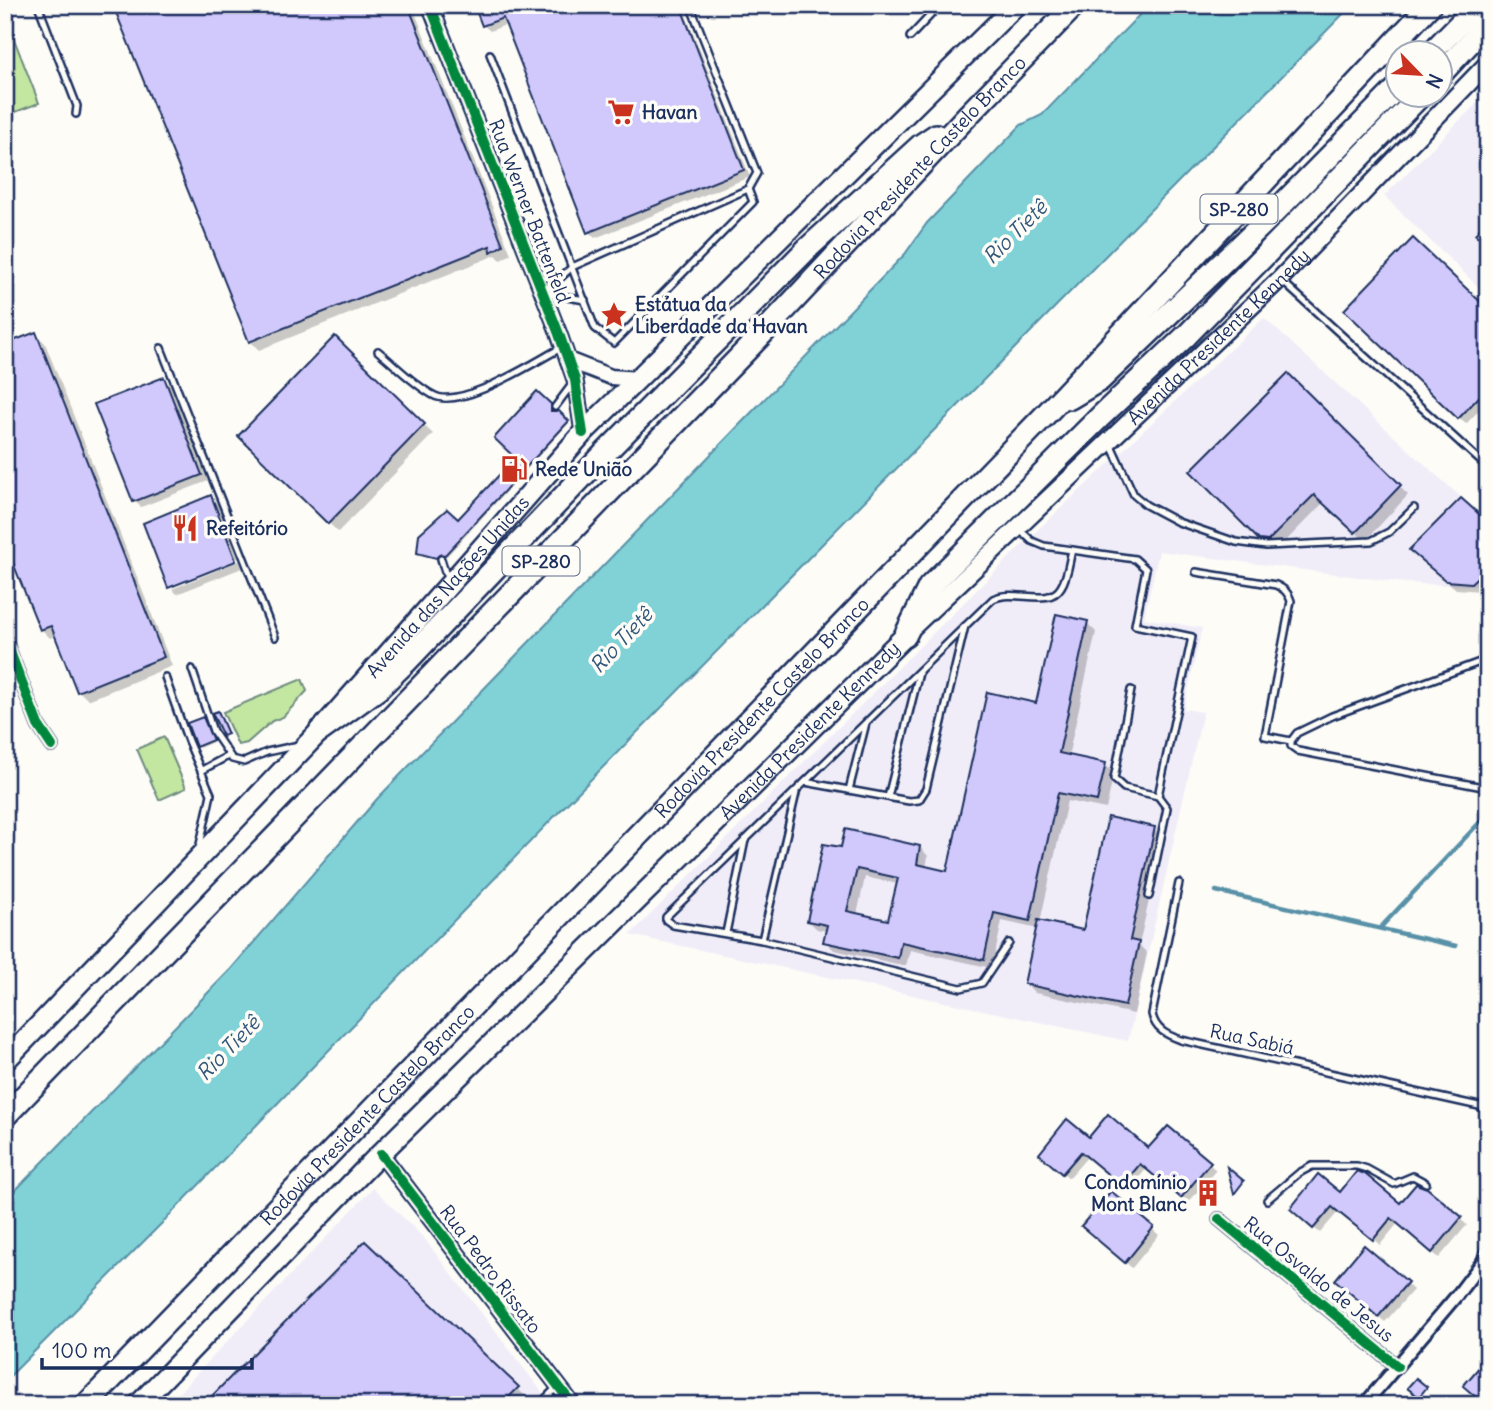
<svg xmlns="http://www.w3.org/2000/svg" width="1493" height="1410" font-family="Delius,sans-serif">
<style>
.built{fill:#f0edf8}
.green{fill:#c3e7a1;stroke:#6f8b80;stroke-width:2}
.water{fill:#81d2d7;stroke:#5891a7;stroke-width:2}
.shadow{fill:#0003;fill-rule:evenodd}
.lines{fill:none;stroke-linecap:round;stroke-linejoin:round}
.stream{stroke:#5891a7;stroke-width:4.5}
.building{fill:#d1c9fb;stroke:#1b2f5e;stroke-width:2;fill-rule:evenodd}
.service-casing{stroke:#1b2f5e;stroke-width:10}
.minor-casing{stroke:#1b2f5e;stroke-width:16}
.tertiary-casing{stroke:#1b2f5e;stroke-width:19}
.secondary-casing{stroke:#1b2f5e;stroke-width:21}
.trunk-casing{stroke:#1b2f5e;stroke-width:24}
.motorway-casing{stroke:#1b2f5e;stroke-width:26}
.service{stroke:#fdfcf7;stroke-width:5}
.minor{stroke:#fdfcf7;stroke-width:10}
.tertiary{stroke:#fdfcf7;stroke-width:14}
.secondary{stroke:#fdfcf7;stroke-width:16}
.trunk{stroke:#fdfcf7;stroke-width:19}
.motorway{stroke:#fdfcf7;stroke-width:21}
.cycleway-casing{stroke:#fdfcf7;stroke-width:15}
.cycleway{stroke:#00873e;stroke-width:10}
.labels{text-anchor:middle;dominant-baseline:central;stroke-width:7;stroke-linejoin:round;paint-order:stroke}
.shield{fill:#fdfcf7;stroke:#5f6c8c;stroke-width:2}
.shield-label{font-size:18px;font-weight:bold;fill:#1b2f5e}
.poi-label{font-size:19px;font-weight:bold;fill:#1b2f5e;stroke:#fdfcf7;text-anchor:start}
.street-label{font-size:19px;fill:#1b2f5e;stroke:#fdfcf7}
.water-label{font-size:21px;font-style:italic;fill:#34587c;stroke:#fdfcf7}
</style>
<rect width="100%" height="100%" fill="#fdfcf7"/>
<filter id="ink" filterUnits="userSpaceOnUse"><feTurbulence type="fractalNoise" baseFrequency=".0143" numOctaves="2"/><feDisplacementMap in="SourceGraphic" scale="14" xChannelSelector="R" yChannelSelector="G"/><feConvolveMatrix kernelMatrix="1 2 1 2 8 2 1 2 1" color-interpolation-filters="sRGB"/></filter>
<g filter="url(#ink)">
<!-- built -->
<g class="built">
<path d="M 1488,92 L 1488,296 L 1384,196 Z"/>
<path d="M 1264,318 L 1488,522 L 1488,587 L 1405,583 L 1159,551 L 1144,618 L 1202,628 L 1184,709 L 1203,712 L 1128,1041 L 630,935 L 1029,538 Z"/>
<path d="M 373,1188 L 423,1237 L 552,1405 L 167,1405 Z"/>
</g>
<!-- green -->
<g class="green">
<path d="M 5,16 L 39,103 L 5,116 Z"/>
<path d="M 302,679 L 307,691 L 283,717 L 272,721 L 247,743 L 238,745 L 223,712 Z"/>
<path d="M 164,737 L 186,788 L 159,800 L 137,749 Z"/>
</g>
<!-- water -->
<path class="water" d="M 1149,5 L 1352,5 L 552,819 L 162,1223 L 5,1381 L 5,1201 L 231,969 L 377,799 L 905,254 L 927,223 L 1021,125 L 1042,115 Z"/>
<!-- shadow -->
<g class="shadow">
<path d="M 115,5 L 412,5 L 511,254 L 501,260 L 496,255 L 259,350 L 250,341 Z"/>
<path d="M 480,5 L 682,5 L 750,177 L 595,238 L 589,232 L 508,24 L 490,31 L 483,25 Z"/>
<path d="M 1413,240 L 1487,402 L 1466,424 L 1347,310 Z"/>
<path d="M 36,334 L 45,343 L 172,666 L 88,700 L 79,691 L 57,635 L 50,638 L 41,629 Z"/>
<path d="M 335,339 L 433,434 L 338,532 L 240,436 Z"/>
<path d="M 1288,375 L 1408,495 L 1365,541 L 1324,502 L 1278,549 L 1269,548 L 1192,471 Z"/>
<path d="M 163,379 L 170,385 L 208,481 L 141,507 L 134,501 Z"/>
<path d="M 537,393 L 552,407 L 552,412 L 558,412 L 569,423 L 447,556 L 442,554 L 438,559 L 421,554 L 419,553 L 458,522 L 517,458 Z"/>
<path d="M 211,497 L 218,505 L 238,558 L 171,585 L 171,588 L 170,587 Z"/>
<path d="M 1488,525 L 1488,584 L 1480,591 L 1456,589 L 1421,558 Z"/>
<path d="M 239,561 L 242,568 L 177,594 L 172,589 Z"/>
<path d="M 1087,623 L 1096,632 L 1068,757 L 1105,765 L 1114,773 L 1106,809 L 1067,801 L 1040,922 L 1084,932 L 1154,829 L 1163,838 L 1139,945 L 1147,953 L 1134,1014 L 1035,993 L 1026,984 L 1038,929 L 1002,921 L 992,968 L 910,950 L 906,966 L 834,950 L 825,941 L 827,931 L 817,929 L 808,921 L 843,849 L 920,847 L 928,856 L 926,868 L 948,873 L 1038,705 ZM 865,877 L 898,884 L 890,922 L 857,915 Z"/>
<path d="M 204,721 L 213,742 L 199,748 L 198,746 Z"/>
<path d="M 1168,1128 L 1216,1170 L 1188,1203 L 1147,1168 L 1129,1190 L 1088,1156 L 1069,1178 L 1047,1160 L 1089,1139 L 1149,1151 Z"/>
<path d="M 1427,1189 L 1467,1225 L 1439,1258 L 1398,1223 L 1380,1245 L 1339,1211 L 1320,1233 L 1298,1215 L 1340,1194 L 1400,1206 Z"/>
<path d="M 1111,1193 L 1159,1235 L 1132,1268 L 1090,1232 Z"/>
<path d="M 1406,1283 L 1413,1290 L 1385,1322 L 1343,1287 Z"/>
<path d="M 517,1388 L 531,1402 L 528,1405 L 205,1405 Z"/>
</g>
<g class="lines">
<!-- stream -->
<g class="stream">
<path d="M 1216,891 L 1456,946"/>
<path d="M 1380,928 L 1480,822"/>
</g>
</g>
<!-- building -->
<g class="building">
<path d="M 113,5 L 408,5 L 503,245 L 491,252 L 490,246 L 249,342 Z"/>
<path d="M 474,5 L 680,5 L 744,170 L 587,233 L 503,18 L 482,26 Z"/>
<path d="M 1488,220 L 1488,247 L 1475,234 Z"/>
<path d="M 1413,238 L 1488,309 L 1488,405 L 1479,397 L 1458,419 L 1344,310 Z"/>
<path d="M 36,332 L 164,657 L 77,692 L 51,626 L 40,630 L 5,543 L 5,344 Z"/>
<path d="M 335,336 L 425,424 L 328,524 L 238,436 Z"/>
<path d="M 1288,373 L 1401,485 L 1355,533 L 1314,495 L 1268,541 L 1259,540 L 1190,471 Z"/>
<path d="M 164,377 L 202,475 L 133,502 L 94,404 Z"/>
<path d="M 537,391 L 551,404 L 551,411 L 559,411 L 569,421 L 445,555 L 440,554 L 436,558 L 417,553 L 419,534 L 447,509 L 458,519 L 515,458 L 494,438 Z"/>
<path d="M 211,495 L 236,561 L 168,588 L 143,523 Z"/>
<path d="M 1461,498 L 1488,522 L 1488,567 L 1471,583 L 1446,581 L 1409,550 Z"/>
<path d="M 1056,614 L 1088,621 L 1059,753 L 1106,763 L 1097,801 L 1058,793 L 1030,921 L 994,913 L 984,960 L 901,942 L 898,958 L 823,942 L 827,925 L 807,921 L 823,844 L 841,847 L 845,829 L 920,846 L 917,864 L 947,871 L 987,692 L 1036,703 ZM 857,869 L 898,878 L 888,920 L 847,911 Z"/>
<path d="M 218,711 L 228,734 L 223,736 L 212,713 Z"/>
<path d="M 203,717 L 213,740 L 196,747 L 187,723 Z"/>
<path d="M 1108,817 L 1155,827 L 1130,940 L 1139,942 L 1125,1006 L 1024,984 L 1038,920 L 1083,930 Z"/>
<path d="M 1108,1114 L 1148,1148 L 1168,1126 L 1211,1162 L 1181,1198 L 1140,1164 L 1122,1186 L 1081,1152 L 1062,1174 L 1039,1154 L 1067,1119 L 1089,1137 Z"/>
<path d="M 1227,1167 L 1244,1181 L 1234,1194 Z"/>
<path d="M 1357,1171 L 1365,1174 L 1400,1203 L 1416,1184 L 1427,1188 L 1462,1217 L 1432,1253 L 1391,1218 L 1373,1240 L 1332,1207 L 1313,1229 L 1290,1209 L 1318,1174 L 1340,1192 Z"/>
<path d="M 1111,1191 L 1154,1227 L 1125,1263 L 1081,1226 Z"/>
<path d="M 365,1241 L 519,1387 L 501,1405 L 203,1405 Z"/>
<path d="M 1364,1245 L 1408,1282 L 1378,1317 L 1335,1280 Z"/>
<path d="M 1488,1357 L 1488,1405 L 1485,1405 L 1463,1386 Z"/>
<path d="M 1416,1378 L 1427,1387 L 1419,1397 L 1407,1388 Z"/>
</g>
<g class="lines">
<defs>
<g id="service">
<path d="M 38,5 L 77,106 L 76,114"/>
<path d="M 910,37 L 940,5"/>
<path d="M 490,54 L 595,328 L 614,343 L 753,202 L 748,189"/>
<path d="M 1282,281 L 1488,468"/>
<path d="M 585,300 L 544,293 L 572,267 L 748,189 L 757,173 L 690,5"/>
<path d="M 161,348 L 275,637"/>
<path d="M 378,351 C 395,365 413,384 433,395 C 460,411 534,362 561,348"/>
<path d="M 555,407 L 573,383"/>
<path d="M 1111,445 L 1134,495 L 1146,505 L 1178,522 L 1236,542 L 1266,546 L 1371,541 L 1389,532 L 1414,508"/>
<path d="M 1019,529 L 1032,541 L 1044,546 L 1135,559 L 1146,569 L 1135,625 L 1192,637 L 1158,796 L 1167,808 L 1149,896"/>
<path d="M 441,559 L 445,572 L 450,578"/>
<path d="M 1196,572 L 1276,585 C 1284,589 1288,592 1291,601 L 1265,736 L 1291,741"/>
<path d="M 1488,659 L 1332,716 L 1297,733 L 1291,741 L 1291,746 L 1298,751 L 1488,788"/>
<path d="M 192,669 L 213,731 L 232,759 L 244,762 L 267,752 L 299,745"/>
<path d="M 165,677 L 188,741 L 211,794 L 199,849"/>
<path d="M 1131,690 L 1114,779 L 1124,788 L 1158,796"/>
<path d="M 202,770 L 228,756"/>
<path d="M 805,782 L 909,801 L 919,800 L 926,789 L 965,626"/>
<path d="M 849,790 L 866,723"/>
<path d="M 888,797 L 919,673"/>
<path d="M 1179,883 L 1152,1014 C 1155,1030 1167,1035 1181,1040 L 1488,1108"/>
<path d="M 726,933 L 745,840"/>
<path d="M 762,940 L 796,793"/>
<path d="M 1009,943 L 982,983 L 961,988 L 762,940 L 673,925 L 666,920 L 666,917 L 993,599 C 1014,588 1049,608 1061,587 C 1068,576 1069,562 1072,550"/>
<path d="M 1486,953 L 1488,953"/>
<path d="M 1267,1200 L 1299,1173 L 1312,1166 L 1357,1166 L 1367,1169 L 1394,1184 L 1413,1176 L 1426,1183"/>
<path d="M 539,1405 L 556,1388"/>
</g>
<g id="minor">
<path d="M 5,639 L 38,725 L 52,746"/>
<path d="M 1219,1219 L 1397,1366"/>
<path d="M 1364,1405 L 1458,1294 L 1483,1261 L 1488,1248"/>
</g>
<g id="tertiary">
<path d="M 430,5 L 559,334 L 575,380 L 583,433"/>
<path d="M 568,360 L 611,377 L 638,379"/>
<path d="M 381,1154 L 573,1405"/>
</g>
<g id="secondary">
<path id="s1" d="M 914,626 L 1280,279 L 1488,63"/>
</g>
<g id="trunk">
<path id="s2" d="M 5,1061 L 320,731 L 583,433 L 1016,5"/>
<path id="s3" d="M 138,1405 L 373,1161 L 905,636"/>
</g>
<g id="motorway">
<path d="M 1432,52 L 1478,5"/>
<path d="M 1440,75 L 1488,23"/>
<path d="M 1070,398 L 1100,380 L 1267,220 L 1398,87"/>
<path d="M 905,636 L 929,587 L 1101,416 L 1187,335 L 1422,94"/>
<path d="M 320,731 L 378,689 L 406,662 L 604,454 L 808,248 L 921,145 L 936,135"/>
<path id="s4" d="M 5,1116 L 764,332 L 967,116 L 1075,5"/>
<path id="s5" d="M 86,1405 L 1048,412 L 1430,5"/>
</g>
</defs>
<!-- service casing -->
<use href="#service" class="service-casing"/>
<!-- minor casing -->
<use href="#minor" class="minor-casing"/>
<!-- tertiary casing -->
<use href="#tertiary" class="tertiary-casing"/>
<!-- secondary casing -->
<use href="#secondary" class="secondary-casing"/>
<!-- trunk casing -->
<use href="#trunk" class="trunk-casing"/>
<!-- motorway casing -->
<use href="#motorway" class="motorway-casing"/>
<!-- service -->
<use href="#service" class="service"/>
<!-- minor -->
<use href="#minor" class="minor"/>
<!-- tertiary -->
<use href="#tertiary" class="tertiary"/>
<!-- secondary -->
<use href="#secondary" class="secondary"/>
<!-- trunk -->
<use href="#trunk" class="trunk"/>
<!-- motorway -->
<use href="#motorway" class="motorway"/>
<defs>
<g id="cycleway">
<path d="M 430,5 L 559,334 L 575,380 L 583,433"/>
<path d="M 5,639 L 38,725 L 52,746"/>
<path d="M 381,1154 L 573,1405"/>
<path d="M 1219,1219 L 1397,1366"/>
</g>
</defs>
<!-- cycleway casing -->
<use href="#cycleway" class="cycleway-casing"/>
<!-- cycleway -->
<use href="#cycleway" class="cycleway"/>
</g>
</g>
<!-- icons -->
<defs>
<symbol id="supermarket-bare" viewBox="-9 -9 18 18"><path d="M-6-5.5h2.5l.6 2H6L4.5 2H-2.5L-4.4-4H-6ZM-1.5 3.2a1.3 1.3 0 1 0 .1 0ZM3 3.2a1.3 1.3 0 1 0 .1 0Z" fill="#c8321e" stroke="#fdfcf7" stroke-width="2.5" paint-order="stroke"/></symbol>
<symbol id="sight-bare" viewBox="-9 -9 18 18"><path d="M0-6L1.8-2.2L6-1.7L2.9 1.2L3.7 5.4L0 3.3L-3.7 5.4L-2.9 1.2L-6-1.7L-1.8-2.2Z" fill="#c8321e" stroke="#fdfcf7" stroke-width="2.5" paint-order="stroke"/></symbol>
<symbol id="fuel-bare" viewBox="-9 -9 18 18"><path d="M-5.5-6h7V0h2V4h1.3V-2.5L3-4.5l.8-.8L6-3V5H2.5V1h-1V6h-7ZM-4.2-4.7v3.2H.2V-4.7Z" fill="#c8321e" stroke="#fdfcf7" stroke-width="2.5" paint-order="stroke"/></symbol>
<symbol id="restaurant-bare" viewBox="-9 -9 18 18"><path d="M-5-6h1v4h1v-4h1v4h1v-4h1v5L-1.5 .5V6h-2V.5L-5-1ZM5-6V6H3V1.5H1.5Q1.5-4 5-6Z" fill="#c8321e" stroke="#fdfcf7" stroke-width="2.5" paint-order="stroke"/></symbol>
<symbol id="building-bare" viewBox="-9 -9 18 18"><path d="M-4-6H4V6H1V3H-1V6H-4ZM-2.5-4.3h1.7v1.8h-1.7ZM.8-4.3h1.7v1.8H.8ZM-2.5-1h1.7V.8h-1.7ZM.8-1h1.7V.8H.8Z" fill="#c8321e" stroke="#fdfcf7" stroke-width="2.5" paint-order="stroke"/></symbol>
</defs>
<g fill-rule="evenodd">
<use href="#supermarket-bare" x="602" y="93" width="38" height="38"/>
<use href="#sight-bare" x="595" y="296" width="38" height="38"/>
<use href="#fuel-bare" x="495" y="450" width="38" height="38"/>
<use href="#restaurant-bare" x="166" y="509" width="38" height="38"/>
<use href="#building-bare" x="1189" y="1174" width="38" height="38"/>
</g>
<g class="labels">
<!-- shield labels -->
<g class="shield">
<rect x="1200.5" y="194.5" width="77" height="29" rx="5"/>
<rect x="502.5" y="546.5" width="77" height="29" rx="5"/>
</g>
<g class="shield-label">
<text x="1239" y="209">SP-280</text>
<text x="541" y="561">SP-280</text>
</g>
<!-- poi labels -->
<g class="poi-label">
<text x="642" y="112">Havan</text>
<text x="635" y="304">Estátua da<tspan x="635" dy="22">Liberdade da Havan</tspan></text>
<text x="535" y="469">Rede União</text>
<text x="206" y="528">Refeitório</text>
<text x="1187" y="1182" text-anchor="end">Condomínio<tspan x="1187" dy="22">Mont Blanc</tspan></text>
</g>
<!-- street labels -->
<g class="street-label">
<text stroke="none"><textPath href="#s4" startOffset="1318">Rodovia Presidente Castelo Branco</textPath></text>
<text transform="translate(530 211) rotate(69)">Rua Werner Battenfeld</text>
<text stroke="none"><textPath href="#s1" startOffset="420">Avenida Presidente Kennedy</textPath></text>
<text stroke="none"><textPath href="#s2" startOffset="649">Avenida das Nações Unidas</textPath></text>
<text stroke="none"><textPath href="#s5" startOffset="971">Rodovia Presidente Castelo Branco</textPath></text>
<text stroke="none"><textPath href="#s3" startOffset="952">Avenida Presidente Kennedy</textPath></text>
<text transform="translate(1252 1039) rotate(12)">Rua Sabiá</text>
<text stroke="none"><textPath href="#s5" startOffset="404">Rodovia Presidente Castelo Branco</textPath></text>
<text transform="translate(491 1269) rotate(53)">Rua Pedro Rissato</text>
<text transform="translate(1319 1279) rotate(39)">Rua Osvaldo de Jesus</text>
</g>
<!-- water labels -->
<g class="water-label">
<text transform="translate(1015 232) rotate(-45)">Rio Tietê</text>
<text transform="translate(621 640) rotate(-47)">Rio Tietê</text>
<text transform="translate(228 1048) rotate(-46)">Rio Tietê</text>
</g>
</g>
<!-- margin -->
<rect width="1493" height="1410" fill="none" stroke="#fdfcf7" stroke-width="28"/>
<rect x="14" y="14" width="1465" height="1382" fill="none" stroke="#1b2f5e" stroke-width="2.5" filter="url(#ink)"/>
<!-- north arrow -->
<g transform="translate(1419 74) rotate(115)"><circle r="33" fill="#fdfcf7" stroke="#a3aaba" stroke-width="2"/>
<path d="M0-5L12 26L0 18L-12 26Z" fill="#c8321e"/>
<text y="-10" font-size="19" font-weight="bold" text-anchor="middle" fill="#1b2f5e">N</text>
</g>
<!-- scale -->
<path d="M42 1358v10h210v-10" fill="none" stroke="#1b2f5e" stroke-width="3.5"/>
<text x="52" y="1358" font-size="21" fill="#1b2f5e" stroke="#fdfcf7" stroke-width="5" paint-order="stroke">100 m</text>
</svg>
